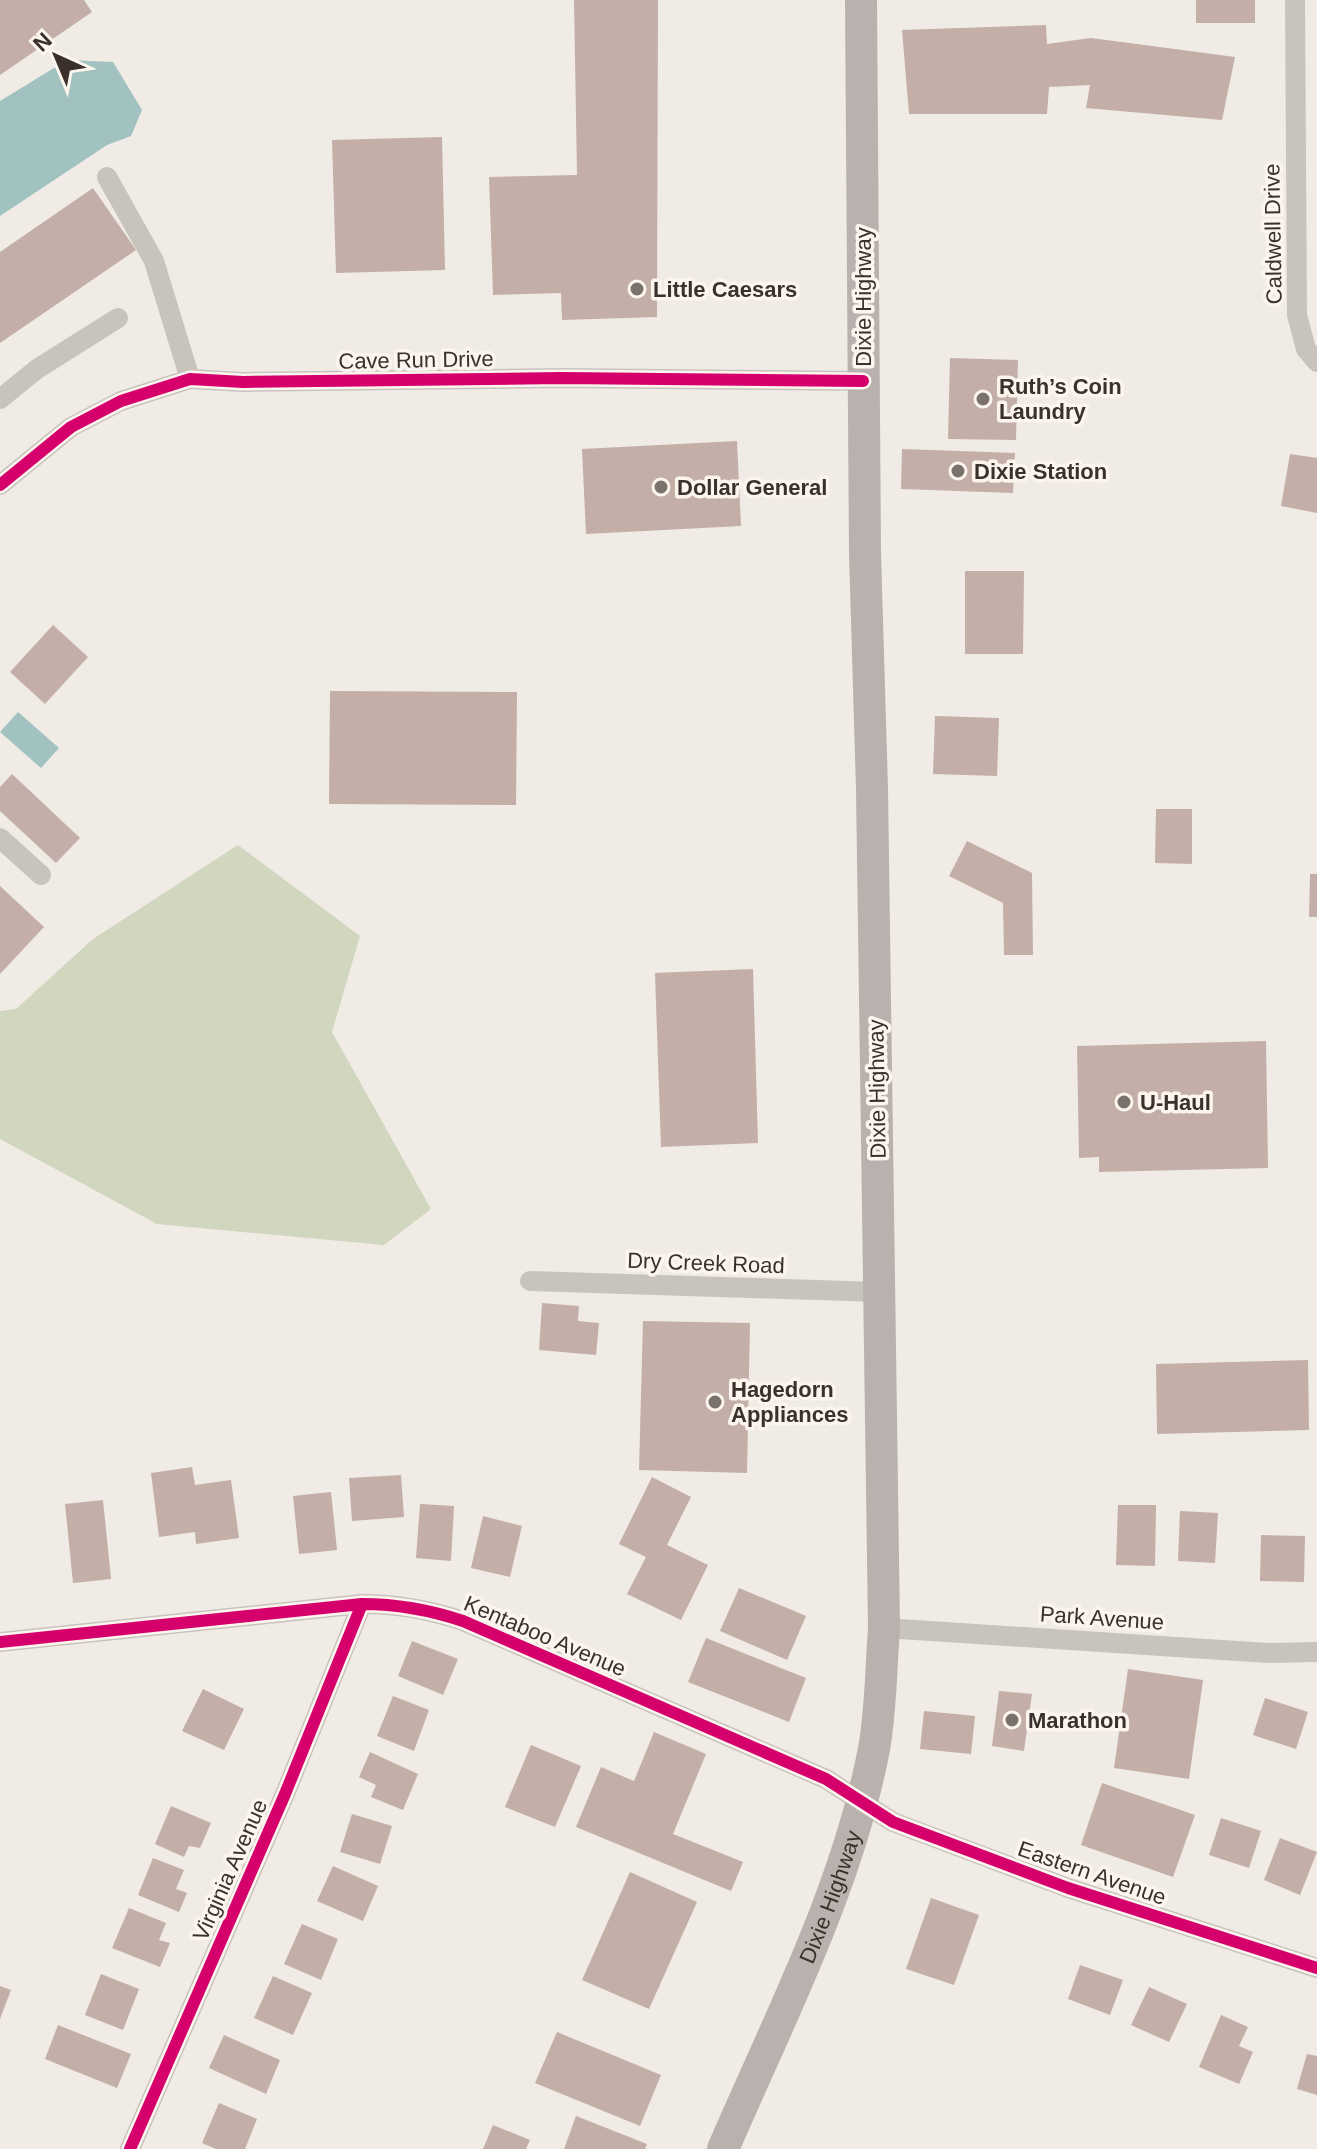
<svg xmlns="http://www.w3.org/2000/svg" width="1317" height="2149" font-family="Arial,sans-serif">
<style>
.green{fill:#d1d6bf}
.water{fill:#a1c2c1}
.building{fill:#c3afa7}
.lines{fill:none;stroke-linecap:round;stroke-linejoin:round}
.minor{stroke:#c9c3be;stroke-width:20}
.primary{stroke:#b8b1ad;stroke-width:32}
.cycleway-casing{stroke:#fbf5ee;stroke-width:17}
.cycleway{stroke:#d6006c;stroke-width:12}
.poi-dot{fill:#7a716c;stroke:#fbf5ee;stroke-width:3}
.labels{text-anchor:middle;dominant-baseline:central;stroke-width:7;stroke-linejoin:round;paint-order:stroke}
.street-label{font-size:22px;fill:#3b302b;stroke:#fbf5ee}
.poi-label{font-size:22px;font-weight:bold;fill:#3b302b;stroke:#fbf5ee;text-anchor:start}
</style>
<rect width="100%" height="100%" fill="#f0ebe5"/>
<!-- green -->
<path class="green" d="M 238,845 L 360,936 L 332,1032 L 431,1209 L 384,1245 L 157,1224 L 0,1139 L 0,1011 L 16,1009 L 93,939 Z"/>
<!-- water -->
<g class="water">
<path d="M 67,60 L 113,62 L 142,110 L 131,136 L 107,145 L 0,216 L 0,101 Z"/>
<path d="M 18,712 L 59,748 L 41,768 L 0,732 Z"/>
</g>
<!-- building -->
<g class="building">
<path d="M 0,0 L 84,0 L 92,12 L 0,75 Z"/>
<path d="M 574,0 L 658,0 L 657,317 L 562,320 L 561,293 L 493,295 L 489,177 L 577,175 Z"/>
<rect x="1196" y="0" width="59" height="23"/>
<path d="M 1046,25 L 1047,44 L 1091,38 L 1235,57 L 1222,120 L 1086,108 L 1090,85 L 1049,87 L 1047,114 L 909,114 L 902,30 Z"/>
<path d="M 442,137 L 445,270 L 336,273 L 332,140 Z"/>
<path d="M 93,188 L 136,250 L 0,343 L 0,252 Z"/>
<path d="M 950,358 L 1018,360 L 1016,440 L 948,439 Z"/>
<path d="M 737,441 L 741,526 L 586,534 L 582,449 Z"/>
<path d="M 902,449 L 1015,453 L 1013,493 L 901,489 Z"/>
<path d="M 1290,454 L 1317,458 L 1317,513 L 1281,506 Z"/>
<path d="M 965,571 L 1024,571 L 1023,654 L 965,654 Z"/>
<path d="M 53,625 L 88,657 L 45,704 L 10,672 Z"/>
<path d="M 330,691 L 517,692 L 516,805 L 329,804 Z"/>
<path d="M 935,716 L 999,718 L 997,776 L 933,774 Z"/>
<path d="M 12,774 L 80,838 L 56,863 L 0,811 L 0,787 Z"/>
<path d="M 1156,809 L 1192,809 L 1192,864 L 1155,863 Z"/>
<path d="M 967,841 L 1032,873 L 1033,955 L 1004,955 L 1003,903 L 949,876 Z"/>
<path d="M 1310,874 L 1317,874 L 1317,917 L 1309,917 Z"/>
<path d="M 0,886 L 44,927 L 0,974 Z"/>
<path d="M 753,969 L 758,1143 L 661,1147 L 655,973 Z"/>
<path d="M 1266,1041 L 1268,1168 L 1099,1172 L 1099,1157 L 1079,1158 L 1077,1046 Z"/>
<path d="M 542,1303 L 579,1306 L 578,1321 L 599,1323 L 596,1355 L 539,1350 Z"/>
<path d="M 643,1321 L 750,1323 L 747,1473 L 639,1470 Z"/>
<path d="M 1308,1360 L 1309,1430 L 1157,1434 L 1156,1364 Z"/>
<path d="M 192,1467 L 195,1485 L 231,1480 L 239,1538 L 196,1544 L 195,1532 L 159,1537 L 151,1473 Z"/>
<path d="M 401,1475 L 404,1517 L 352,1521 L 349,1478 Z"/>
<path d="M 652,1477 L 691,1497 L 667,1545 L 708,1565 L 681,1620 L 627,1594 L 646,1557 L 619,1544 Z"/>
<path d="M 331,1492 L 337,1550 L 299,1554 L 293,1496 Z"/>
<path d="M 103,1500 L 111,1579 L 73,1583 L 65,1504 Z"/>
<path d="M 420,1504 L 454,1506 L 451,1561 L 416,1558 Z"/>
<path d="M 1118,1505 L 1156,1505 L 1155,1566 L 1116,1565 Z"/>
<path d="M 1180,1511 L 1218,1513 L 1215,1563 L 1178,1561 Z"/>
<path d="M 483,1516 L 522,1526 L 510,1577 L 471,1568 Z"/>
<path d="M 1261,1535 L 1305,1536 L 1304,1582 L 1260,1581 Z"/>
<path d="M 739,1588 L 806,1616 L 787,1660 L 720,1631 Z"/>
<path d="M 706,1638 L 806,1678 L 789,1722 L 688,1682 Z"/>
<path d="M 412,1641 L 458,1659 L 443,1695 L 398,1676 Z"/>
<path d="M 1128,1669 L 1203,1680 L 1189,1779 L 1114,1768 Z"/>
<path d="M 203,1689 L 244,1709 L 224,1750 L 182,1731 Z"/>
<path d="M 999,1691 L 1032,1694 L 1024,1751 L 992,1746 Z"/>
<path d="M 393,1696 L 429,1710 L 414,1751 L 377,1736 Z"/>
<path d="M 1265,1698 L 1308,1712 L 1296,1749 L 1253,1735 Z"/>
<path d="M 924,1711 L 975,1716 L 971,1754 L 920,1749 Z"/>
<path d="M 654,1732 L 706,1754 L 673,1834 L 743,1862 L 731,1891 L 576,1827 L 601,1767 L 634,1781 Z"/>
<path d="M 531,1745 L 581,1766 L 555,1827 L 505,1807 Z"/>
<path d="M 370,1752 L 418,1774 L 403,1810 L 371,1797 L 376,1785 L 359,1777 Z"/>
<path d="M 1102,1783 L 1195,1815 L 1173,1877 L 1081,1845 Z"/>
<path d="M 171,1806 L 211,1823 L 200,1848 L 189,1846 L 184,1857 L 155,1844 Z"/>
<path d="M 352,1814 L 392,1826 L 380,1864 L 340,1852 Z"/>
<path d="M 1221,1818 L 1261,1831 L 1249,1868 L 1209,1855 Z"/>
<path d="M 1280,1838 L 1317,1852 L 1300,1895 L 1264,1880 Z"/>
<path d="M 153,1858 L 184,1870 L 176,1889 L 187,1893 L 179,1912 L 138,1895 Z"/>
<path d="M 333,1866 L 378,1886 L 363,1921 L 317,1901 Z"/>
<path d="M 630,1872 L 697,1902 L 649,2009 L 582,1980 Z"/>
<path d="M 931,1898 L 979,1915 L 954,1985 L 906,1969 Z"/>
<path d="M 129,1908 L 166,1923 L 159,1940 L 170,1943 L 160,1967 L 112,1948 Z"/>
<path d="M 302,1924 L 338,1939 L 321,1980 L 284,1964 Z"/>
<path d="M 1080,1965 L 1123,1980 L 1110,2015 L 1068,1999 Z"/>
<path d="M 101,1974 L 139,1989 L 123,2030 L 85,2015 Z"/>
<path d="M 273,1976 L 312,1993 L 293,2035 L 254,2018 Z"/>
<path d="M 0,1986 L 11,1990 L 0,2019 Z"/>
<path d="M 1149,1987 L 1187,2004 L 1169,2042 L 1131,2025 Z"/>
<path d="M 1221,2015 L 1248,2027 L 1239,2046 L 1253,2052 L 1239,2084 L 1199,2067 Z"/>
<path d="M 58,2025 L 131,2054 L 117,2088 L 45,2059 Z"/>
<path d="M 557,2032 L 661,2075 L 640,2126 L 535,2083 Z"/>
<path d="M 224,2035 L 280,2060 L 266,2094 L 209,2068 Z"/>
<path d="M 1307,2054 L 1317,2056 L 1317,2095 L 1297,2089 Z"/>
<path d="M 219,2103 L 257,2119 L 245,2149 L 216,2149 L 202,2143 Z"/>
<path d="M 576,2116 L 647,2144 L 645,2149 L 564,2149 Z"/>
<path d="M 493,2125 L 530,2140 L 526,2149 L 483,2149 Z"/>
</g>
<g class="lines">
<!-- minor -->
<g class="minor">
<path d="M 1295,0 L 1297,315 L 1306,349 L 1317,362"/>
<path d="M 107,177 L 154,261 L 190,379"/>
<path d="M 0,399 L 37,369 L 118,318"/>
<path d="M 0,485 L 71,427 L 121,401 L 190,379 L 243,382 L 561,378 L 863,381"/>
<path d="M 0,838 L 41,875"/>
<path d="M 530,1281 L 879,1292"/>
<path d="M 884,1628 L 1268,1653 L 1317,1652"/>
<path d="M 0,1642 L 362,1604 C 397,1604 430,1610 463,1621 L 826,1779 L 893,1822 L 1068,1888 L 1317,1968"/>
<path d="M 130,2149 L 285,1794 L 362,1604"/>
</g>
<!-- primary -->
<path class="primary" id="s1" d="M 723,2149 C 779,2019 847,1889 874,1749 C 881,1710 881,1668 884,1628 L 872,789 L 865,553 L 861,0"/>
<defs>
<g id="cycleway">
<path d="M 0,485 L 71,427 L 121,401 L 190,379 L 243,382 L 561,378 L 863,381"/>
<path d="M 0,1642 L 362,1604 C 397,1604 430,1610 463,1621 L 826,1779 L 893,1822 L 1068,1888 L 1317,1968"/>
<path d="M 130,2149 L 285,1794 L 362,1604"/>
</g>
</defs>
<!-- cycleway casing -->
<use href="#cycleway" class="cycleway-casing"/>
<!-- cycleway -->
<use href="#cycleway" class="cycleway"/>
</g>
<!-- markers -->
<g class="poi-dot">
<circle cx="637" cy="289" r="8"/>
<circle cx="983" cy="399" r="8"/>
<circle cx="958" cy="471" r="8"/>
<circle cx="661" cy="487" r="8"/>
<circle cx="1124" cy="1102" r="8"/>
<circle cx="715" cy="1402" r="8"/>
<circle cx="1012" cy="1720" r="8"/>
</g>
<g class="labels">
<!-- street labels -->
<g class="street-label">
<text transform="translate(1273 234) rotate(-91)">Caldwell Drive</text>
<text transform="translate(863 297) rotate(-90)">Dixie Highway</text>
<text transform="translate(416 360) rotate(-1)">Cave Run Drive</text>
<text transform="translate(877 1089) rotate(-91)">Dixie Highway</text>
<text transform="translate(706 1263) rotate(2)">Dry Creek Road</text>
<text transform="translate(1102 1618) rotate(4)">Park Avenue</text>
<text transform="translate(545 1636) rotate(23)">Kentaboo Avenue</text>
<text transform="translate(230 1870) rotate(-66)">Virginia Avenue</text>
<text transform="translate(1092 1873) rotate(19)">Eastern Avenue</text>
<text stroke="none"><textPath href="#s1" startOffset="274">Dixie Highway</textPath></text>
</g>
<!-- poi labels -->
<g class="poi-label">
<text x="653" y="289">Little Caesars</text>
<text x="999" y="386">Ruth’s Coin<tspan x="999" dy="25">Laundry</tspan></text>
<text x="974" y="471">Dixie Station</text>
<text x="677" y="487">Dollar General</text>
<text x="1140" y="1102">U-Haul</text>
<text x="731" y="1389">Hagedorn<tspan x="731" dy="25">Appliances</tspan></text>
<text x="1028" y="1720">Marathon</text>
</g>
</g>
<!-- north arrow -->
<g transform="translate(56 56) rotate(316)" stroke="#fbf5ee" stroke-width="6" paint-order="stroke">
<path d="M0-6L14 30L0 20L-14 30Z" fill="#3b302b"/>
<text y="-12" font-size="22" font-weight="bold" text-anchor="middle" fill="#3b302b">N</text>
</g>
</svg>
